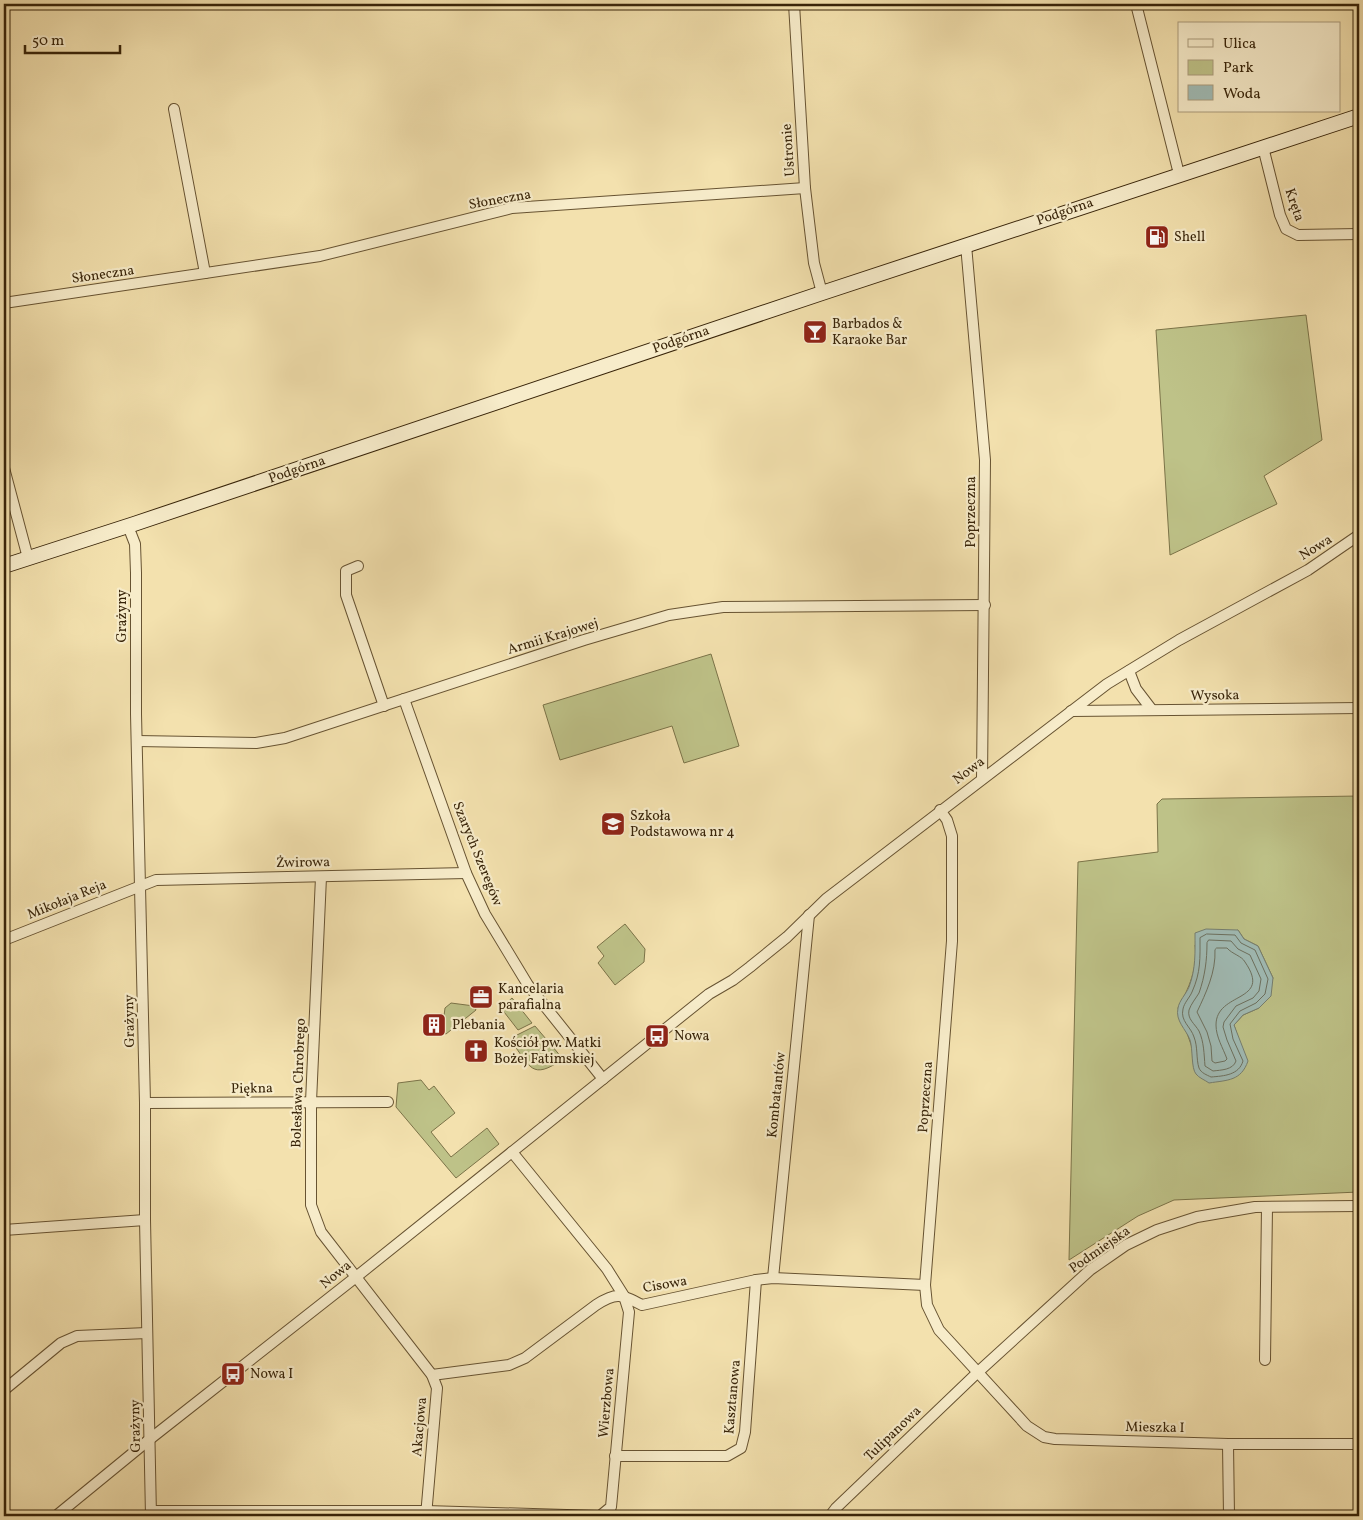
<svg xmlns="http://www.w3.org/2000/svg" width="1363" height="1520" font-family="Vollkorn,serif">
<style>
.green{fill:#bec288;stroke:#7b7348;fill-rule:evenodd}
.water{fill:#a0bbb5;stroke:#767f70}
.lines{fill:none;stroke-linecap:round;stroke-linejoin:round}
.shore{stroke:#6c705f;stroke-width:1}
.minor-casing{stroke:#675332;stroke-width:12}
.secondary-casing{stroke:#382409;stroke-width:16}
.minor{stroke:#f7ecca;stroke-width:10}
.secondary{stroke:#f7ecca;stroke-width:14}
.labels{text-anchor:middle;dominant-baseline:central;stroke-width:4.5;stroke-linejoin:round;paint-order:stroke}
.street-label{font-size:14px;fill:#382409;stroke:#f7ecca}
.poi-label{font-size:14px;fill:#382409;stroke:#f7ecca;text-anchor:start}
</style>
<rect width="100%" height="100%" fill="#f3e1ae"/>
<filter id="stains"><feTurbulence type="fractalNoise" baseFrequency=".004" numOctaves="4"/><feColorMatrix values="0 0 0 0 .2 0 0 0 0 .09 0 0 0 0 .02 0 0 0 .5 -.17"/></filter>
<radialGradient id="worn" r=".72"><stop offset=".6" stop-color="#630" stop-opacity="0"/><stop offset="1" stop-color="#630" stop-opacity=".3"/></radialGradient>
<!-- green -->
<g class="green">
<path d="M 1306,315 L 1322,440 L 1264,476 L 1277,504 L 1170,555 L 1156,330 Z"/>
<path d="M 711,654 L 739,746 L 684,763 L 672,726 L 560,760 L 543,705 Z"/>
<path d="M 1359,796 L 1359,1192 L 1174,1200 L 1138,1216 L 1069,1260 L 1078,862 L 1158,852 L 1157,804 L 1162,799 ZM 1238,930 L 1244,939 L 1258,946 L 1273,978 L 1259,1008 L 1243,1015 L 1234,1025 L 1238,1037 L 1194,1069 L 1193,1050 L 1178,1008 C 1189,988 1198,968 1195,945 Z"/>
<path d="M 625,924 L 645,949 L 644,962 L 615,985 L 598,963 L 604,956 L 597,947 Z"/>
<path d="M 512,998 L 532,1023 L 518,1030 L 501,1008 Z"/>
<path d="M 451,1003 L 474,1006 L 476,1010 L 446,1034 L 442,1032 L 445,1008 Z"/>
<path d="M 535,1026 L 563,1059 C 531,1081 531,1067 511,1041 L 517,1035 Z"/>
<path d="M 421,1080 L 429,1090 L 434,1086 L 455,1113 L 431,1132 L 451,1157 L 487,1128 L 499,1144 L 456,1178 L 396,1107 L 398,1083 Z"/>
</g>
<!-- water -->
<path class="water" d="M 1206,929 L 1238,930 L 1244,939 L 1258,946 L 1273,978 L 1271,996 L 1259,1008 L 1243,1015 L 1234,1025 L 1248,1061 C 1241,1081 1228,1080 1209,1083 C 1205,1080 1199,1078 1196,1074 C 1191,1068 1193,1049 1190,1040 C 1186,1029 1175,1021 1178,1008 C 1179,1001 1186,994 1189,987 C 1196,968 1195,953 1195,933 Z"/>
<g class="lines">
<!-- shore -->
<g class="shore">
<path d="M 1207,934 L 1235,935 L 1241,943 L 1255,950 L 1268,979 L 1265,994 L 1256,1003 L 1240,1011 L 1230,1024 L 1233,1039 L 1243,1061 C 1239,1075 1224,1076 1211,1077 C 1207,1075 1201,1073 1199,1068 C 1196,1059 1198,1047 1194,1037 C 1191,1027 1180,1021 1183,1009 C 1184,1003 1190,997 1192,992 C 1201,972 1200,958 1200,938 Z"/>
<path d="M 1209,940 L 1231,941 L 1238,949 L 1250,955 L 1261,979 L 1259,991 L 1253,998 L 1236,1006 L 1224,1022 L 1223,1027 L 1227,1040 L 1236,1061 C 1233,1070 1221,1070 1213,1071 L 1205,1066 C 1204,1054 1204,1042 1199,1031 C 1195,1024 1187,1019 1189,1010 C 1191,1004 1196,998 1199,993 C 1205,976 1207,960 1207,943 Z"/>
<path d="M 1217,948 L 1227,948 C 1232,954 1242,956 1245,962 C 1273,1003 1216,991 1216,1025 C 1216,1037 1223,1048 1227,1059 L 1225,1061 L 1215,1063 L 1212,1061 L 1211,1046 L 1207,1032 L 1197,1012 C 1206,993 1216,972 1215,950 Z"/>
</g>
<defs>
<g id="minor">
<path d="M 794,4 L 805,188 L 814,263 L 822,293"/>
<path d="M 1136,4 L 1179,174"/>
<path d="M 174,109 L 205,273"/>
<path d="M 1263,147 L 1280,215 L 1286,229 L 1298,235 L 1359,234"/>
<path d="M 966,245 L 985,460 L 982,779"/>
<path d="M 4,303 L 320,256 L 512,208 L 805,188"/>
<path d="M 4,468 L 28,558"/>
<path d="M 128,526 L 135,544 L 136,573 L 136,714 L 145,1103 L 145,1220 L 151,1516"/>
<path d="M 358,566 L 346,571 L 346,595 L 384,706"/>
<path d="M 1129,671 L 1136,689 L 1152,710"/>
<path d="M 404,699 L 466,873 L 485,914 L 528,985 L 603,1079"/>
<path d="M 1071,711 L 1359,708"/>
<path d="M 137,741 L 256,743 L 285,738 L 584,640 L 669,615 L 723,607 L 985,605"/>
<path d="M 940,810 L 947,820 L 952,836 L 952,941 L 925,1285 L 927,1305 L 939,1330 L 1027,1426 L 1044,1437 L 1055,1439 L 1228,1444 L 1359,1444"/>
<path d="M 321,877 L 311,1102 L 311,1205 L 321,1232 L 432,1375 L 437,1388 L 426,1516"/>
<path d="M 4,940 L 156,880 L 466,873"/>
<path d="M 145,1103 L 388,1102"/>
<path d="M 4,1230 L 145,1220"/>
<path d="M 773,1278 L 809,915"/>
<path d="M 1265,1360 L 1267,1207"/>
<path d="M 432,1375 L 509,1365 L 525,1358 L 596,1305 C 616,1292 621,1294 642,1305 L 756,1280 L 773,1278 L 925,1285"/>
<path d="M 4,1390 L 61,1343 L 77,1336 L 147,1333"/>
<path d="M 1228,1444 L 1229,1516"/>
<path d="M 615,1456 L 727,1456 L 741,1448 L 745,1432 L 756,1280"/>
<path d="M 151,1511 L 426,1511 L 600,1516 L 611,1507 L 629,1312 L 624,1296 L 607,1269 L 512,1152"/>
<path d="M 56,1516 L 150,1439 L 356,1277 L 709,994 L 733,980 L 750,967 L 787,937 L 826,899 L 1107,684 L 1179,640 L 1308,570 L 1359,535"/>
<path d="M 830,1516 L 836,1508 L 977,1373 L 1090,1270 L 1126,1245 L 1157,1230 L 1197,1217 L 1255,1207 L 1359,1206"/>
</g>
<path id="secondary" d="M 4,566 L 134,524 L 822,293 L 1359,116"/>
</defs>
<!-- minor casing -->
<use href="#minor" class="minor-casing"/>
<!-- secondary casing -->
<use href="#secondary" class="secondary-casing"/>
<!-- minor -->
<use href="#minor" class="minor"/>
<!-- secondary -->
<use href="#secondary" class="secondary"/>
</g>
<!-- icons -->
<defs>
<symbol id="fuel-square" viewBox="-11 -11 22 22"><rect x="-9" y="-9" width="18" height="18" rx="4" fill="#8f2418" stroke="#f7ecca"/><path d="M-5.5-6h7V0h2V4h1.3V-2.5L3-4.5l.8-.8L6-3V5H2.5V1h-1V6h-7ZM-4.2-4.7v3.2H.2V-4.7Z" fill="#fff"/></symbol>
<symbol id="bar-square" viewBox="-11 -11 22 22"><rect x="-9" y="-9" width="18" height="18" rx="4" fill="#8f2418" stroke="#f7ecca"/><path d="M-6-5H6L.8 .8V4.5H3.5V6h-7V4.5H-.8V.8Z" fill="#fff"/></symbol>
<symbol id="school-square" viewBox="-11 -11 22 22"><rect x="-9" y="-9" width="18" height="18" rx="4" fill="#8f2418" stroke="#f7ecca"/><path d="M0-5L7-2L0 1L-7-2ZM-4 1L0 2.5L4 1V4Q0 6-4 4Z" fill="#fff"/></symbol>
<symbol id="office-square" viewBox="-11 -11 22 22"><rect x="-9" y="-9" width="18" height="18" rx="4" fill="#8f2418" stroke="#f7ecca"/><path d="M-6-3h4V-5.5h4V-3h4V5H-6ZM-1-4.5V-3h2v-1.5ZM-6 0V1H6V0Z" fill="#fff"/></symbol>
<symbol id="building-square" viewBox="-11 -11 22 22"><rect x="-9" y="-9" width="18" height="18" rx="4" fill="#8f2418" stroke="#f7ecca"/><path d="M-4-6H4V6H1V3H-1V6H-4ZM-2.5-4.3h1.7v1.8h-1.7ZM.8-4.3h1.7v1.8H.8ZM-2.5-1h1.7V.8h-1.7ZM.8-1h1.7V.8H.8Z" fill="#fff"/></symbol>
<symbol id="bus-square" viewBox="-11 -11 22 22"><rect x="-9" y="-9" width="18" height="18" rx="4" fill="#8f2418" stroke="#f7ecca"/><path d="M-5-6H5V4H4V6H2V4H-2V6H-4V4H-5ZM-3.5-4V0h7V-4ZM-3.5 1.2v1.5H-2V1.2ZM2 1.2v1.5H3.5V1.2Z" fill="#fff"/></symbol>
<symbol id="church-square" viewBox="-11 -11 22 22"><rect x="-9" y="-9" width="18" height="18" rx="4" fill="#8f2418" stroke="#f7ecca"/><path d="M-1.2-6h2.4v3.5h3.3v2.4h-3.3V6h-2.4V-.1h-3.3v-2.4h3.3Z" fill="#fff"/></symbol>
</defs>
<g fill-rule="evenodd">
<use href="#fuel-square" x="1143" y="223" width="28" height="28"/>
<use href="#bar-square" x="801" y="318" width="28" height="28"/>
<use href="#school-square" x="599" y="810" width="28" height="28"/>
<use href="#office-square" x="467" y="983" width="28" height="28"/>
<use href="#building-square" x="420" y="1011" width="28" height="28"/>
<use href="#bus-square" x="643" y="1022" width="28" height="28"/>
<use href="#church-square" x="462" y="1037" width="28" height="28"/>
<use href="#bus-square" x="219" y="1360" width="28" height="28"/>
</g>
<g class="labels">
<!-- street labels -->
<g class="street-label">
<text transform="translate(789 150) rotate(-94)">Ustronie</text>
<text transform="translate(500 200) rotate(-10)">Słoneczna</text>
<text transform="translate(1294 205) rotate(71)">Kręta</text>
<text transform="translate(1065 212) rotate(-19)">Podgórna</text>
<text transform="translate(103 275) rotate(-8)">Słoneczna</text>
<text transform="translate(681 340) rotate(-19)">Podgórna</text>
<text transform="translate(297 470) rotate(-19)">Podgórna</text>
<text transform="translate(971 512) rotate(-90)">Poprzeczna</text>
<text transform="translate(1316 548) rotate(-32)">Nowa</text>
<text transform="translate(122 616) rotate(-90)">Grażyny</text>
<text transform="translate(553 637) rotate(-17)">Armii Krajowej</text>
<text transform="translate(1215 696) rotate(-1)">Wysoka</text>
<text transform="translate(969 771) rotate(-37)">Nowa</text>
<text transform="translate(477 854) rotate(68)">Szarych Szeregów</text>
<text transform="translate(303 863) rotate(-1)">Żwirowa</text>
<text transform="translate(67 900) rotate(-22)">Mikołaja Reja</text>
<text transform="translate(130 1021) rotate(-91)">Grażyny</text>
<text transform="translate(299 1083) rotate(-88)">Bolesława Chrobrego</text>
<text transform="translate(252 1089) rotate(-1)">Piękna</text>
<text transform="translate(777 1095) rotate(-84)">Kombatantów</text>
<text transform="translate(926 1097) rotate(-86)">Poprzeczna</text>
<text transform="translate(1100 1250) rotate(-35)">Podmiejska</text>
<text transform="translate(336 1275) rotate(-39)">Nowa</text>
<text transform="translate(665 1285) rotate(-10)">Cisowa</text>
<text transform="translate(733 1397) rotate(-85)">Kasztanowa</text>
<text transform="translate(607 1403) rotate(-85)">Wierzbowa</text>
<text transform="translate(136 1426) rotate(-91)">Grażyny</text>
<text transform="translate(420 1427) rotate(-85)">Akacjowa</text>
<text transform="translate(1155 1428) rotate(1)">Mieszka I</text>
<text transform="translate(893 1434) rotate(-44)">Tulipanowa</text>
</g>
<!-- poi labels -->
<g class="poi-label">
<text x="1174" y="237">Shell</text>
<text x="832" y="324">Barbados &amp;<tspan x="832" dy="16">Karaoke Bar</tspan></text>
<text x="630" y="816">Szkoła<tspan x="630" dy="16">Podstawowa nr 4</tspan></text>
<text x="498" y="989">Kancelaria<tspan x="498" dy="16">parafialna</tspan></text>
<text x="452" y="1025">Plebania</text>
<text x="674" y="1036">Nowa</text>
<text x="494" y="1043">Kościół pw. Matki<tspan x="494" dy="16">Bożej Fatimskiej</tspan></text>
<text x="250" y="1374">Nowa I</text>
</g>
</g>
<!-- margin -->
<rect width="1363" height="1520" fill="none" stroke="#f3e1ae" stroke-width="20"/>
<rect x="5" y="5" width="1353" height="1510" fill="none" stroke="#382409" stroke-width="2.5"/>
<rect x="10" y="10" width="1343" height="1500" fill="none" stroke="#382409"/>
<!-- legend -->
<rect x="1178" y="22" width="162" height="90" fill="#f7ecca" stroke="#ab9c7d"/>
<rect x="1188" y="39" width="25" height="8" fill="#f7ecca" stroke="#ab9c7d"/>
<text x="1223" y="48" font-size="15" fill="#382409">Ulica</text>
<rect x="1188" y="60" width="25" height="15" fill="#bec288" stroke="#ab9c7d"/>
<text x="1223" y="72" font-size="15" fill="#382409">Park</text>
<rect x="1188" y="85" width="25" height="15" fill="#a0bbb5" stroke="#ab9c7d"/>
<text x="1223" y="98" font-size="15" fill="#382409">Woda</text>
<!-- scale -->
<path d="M25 45v8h95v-8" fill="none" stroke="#382409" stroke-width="2.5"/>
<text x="32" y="45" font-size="15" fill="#382409" stroke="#f7ecca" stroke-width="4" paint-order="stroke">50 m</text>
<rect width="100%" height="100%" filter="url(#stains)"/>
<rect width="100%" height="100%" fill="url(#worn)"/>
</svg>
